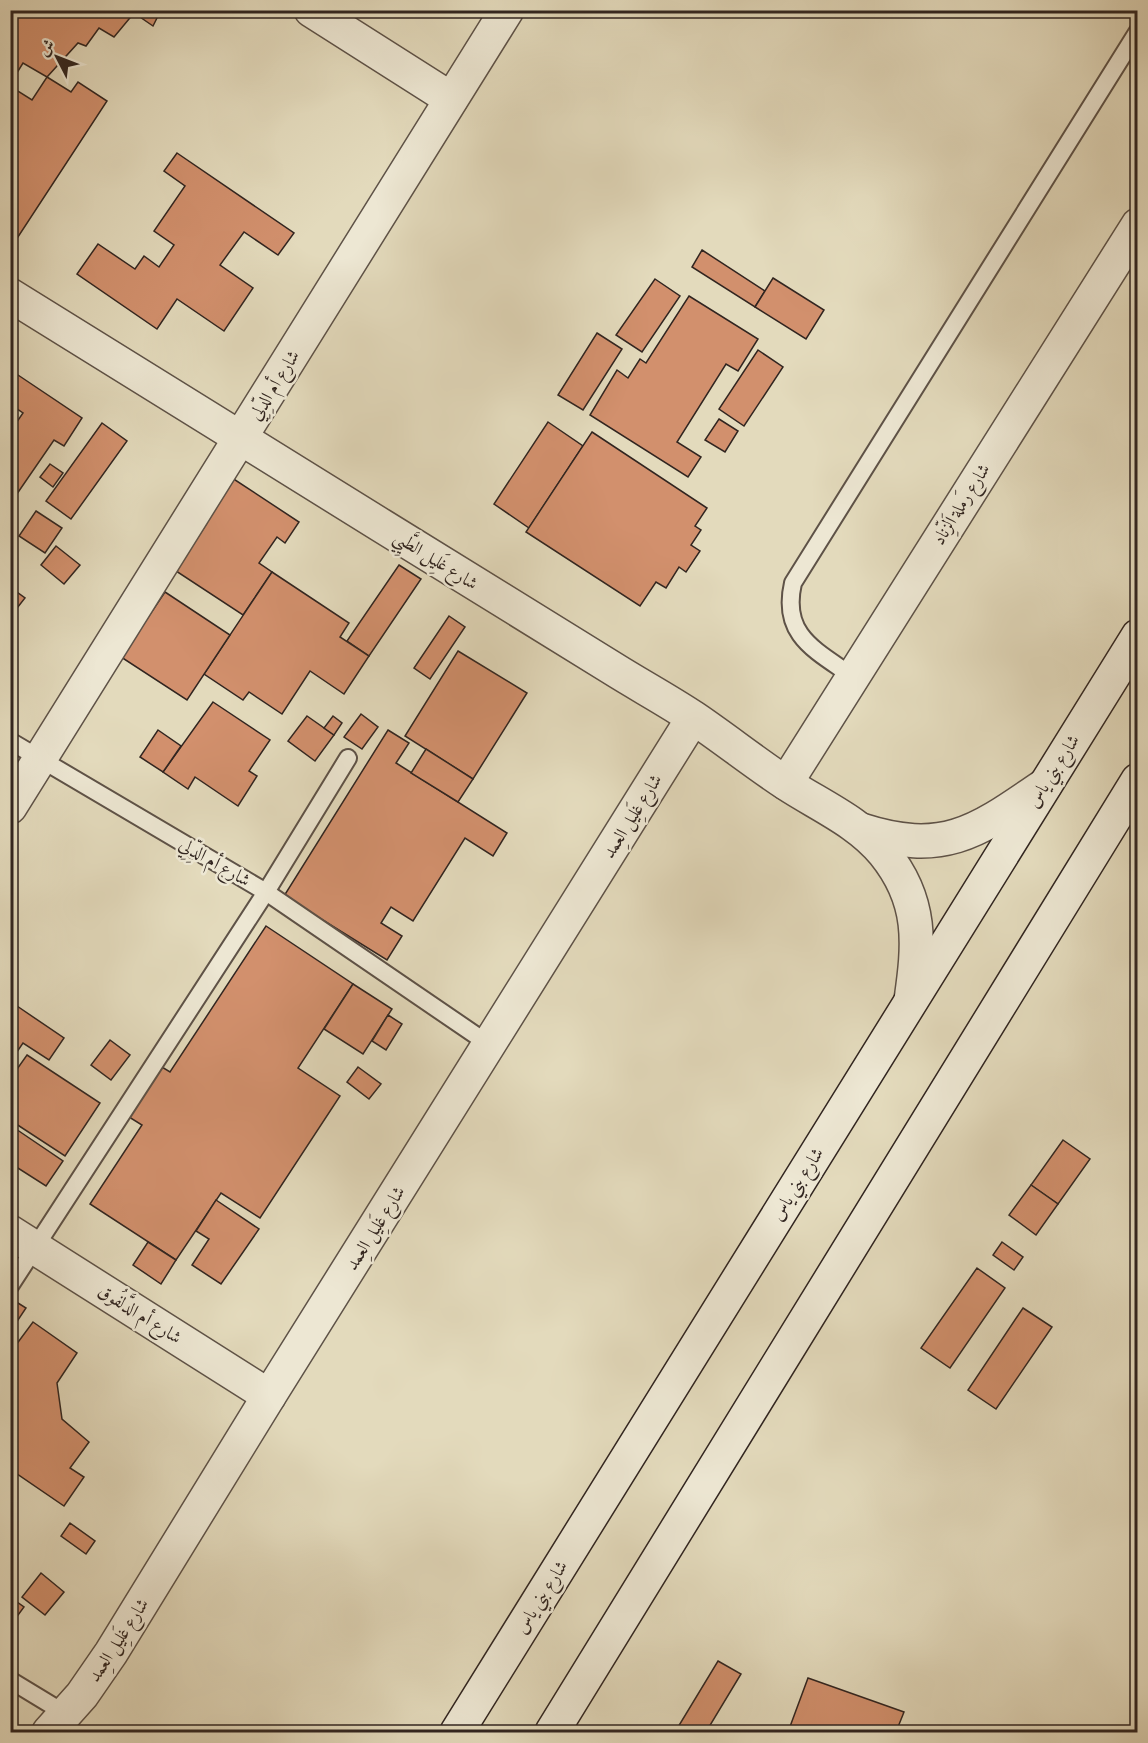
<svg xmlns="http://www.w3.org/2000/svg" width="1148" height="1743" font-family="Alegreya,Amiri,serif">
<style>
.building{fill:#d2906d;stroke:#312520;stroke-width:1.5}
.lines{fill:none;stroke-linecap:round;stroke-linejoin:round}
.lane-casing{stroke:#5e5247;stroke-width:20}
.street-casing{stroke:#5e5247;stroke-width:36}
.secondary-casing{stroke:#312520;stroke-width:36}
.lane{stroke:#ede7d3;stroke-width:16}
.street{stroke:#ede7d3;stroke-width:33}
.secondary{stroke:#ede7d3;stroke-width:33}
.labels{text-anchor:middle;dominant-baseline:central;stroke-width:5;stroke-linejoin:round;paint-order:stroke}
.street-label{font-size:18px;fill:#312520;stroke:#ede7d3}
</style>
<rect width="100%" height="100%" fill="#e3dabc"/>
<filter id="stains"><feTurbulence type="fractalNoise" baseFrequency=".00333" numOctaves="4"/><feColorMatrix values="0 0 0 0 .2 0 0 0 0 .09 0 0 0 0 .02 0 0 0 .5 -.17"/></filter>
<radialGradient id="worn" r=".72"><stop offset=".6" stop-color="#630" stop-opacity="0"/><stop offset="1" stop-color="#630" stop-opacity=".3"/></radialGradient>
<!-- building -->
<g class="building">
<path d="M 10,10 L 161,10 L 153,26 L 134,13 L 114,37 L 99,28 L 86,46 L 78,43 L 47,77 L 23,63 L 15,76 L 10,73 Z"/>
<path d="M 47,77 L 71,92 L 78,82 L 107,101 L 14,243 L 10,241 L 10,86 L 32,100 Z"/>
<path d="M 177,153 L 294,233 L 278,255 L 244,232 L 220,265 L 253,288 L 224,331 L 177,299 L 157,329 L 77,274 L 98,244 L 135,269 L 144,256 L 159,267 L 174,245 L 154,231 L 185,186 L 164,171 Z"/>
<path d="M 702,250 L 765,291 L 755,307 L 692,267 Z"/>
<path d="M 773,278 L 824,310 L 806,339 L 755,307 Z"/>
<path d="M 655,279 L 680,296 L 642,352 L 616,335 Z"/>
<path d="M 689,296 L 758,339 L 738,371 L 726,364 L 677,442 L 701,457 L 688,477 L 590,415 L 617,370 L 628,378 L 640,359 L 646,363 Z"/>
<path d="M 597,333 L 622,349 L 583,410 L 558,395 Z"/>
<path d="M 758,350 L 783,367 L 744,426 L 719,409 Z"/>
<path d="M 15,373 L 82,418 L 64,446 L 54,440 L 10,504 L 10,432 L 23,413 L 10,404 L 10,379 Z"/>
<path d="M 719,419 L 738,431 L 725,452 L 705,440 Z"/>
<path d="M 548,422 L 583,446 L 529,528 L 494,504 Z"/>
<path d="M 102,423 L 127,441 L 71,519 L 46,501 Z"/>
<path d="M 592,432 L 707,508 L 695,526 L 701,530 L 691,545 L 700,551 L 686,572 L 679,567 L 666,588 L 656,582 L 640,606 L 526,532 Z"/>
<path d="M 50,464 L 63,473 L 53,487 L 40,477 Z"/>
<path d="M 226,474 L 299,522 L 285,543 L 277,537 L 259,563 L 272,572 L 243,615 L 176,571 L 207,523 L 198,517 Z"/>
<path d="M 36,511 L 62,528 L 45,553 L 19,536 Z"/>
<path d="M 56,546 L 80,565 L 64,584 L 41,565 Z"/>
<path d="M 399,565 L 421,579 L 369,656 L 347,641 Z"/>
<path d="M 272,572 L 349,623 L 340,637 L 369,656 L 344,694 L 310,671 L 282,714 L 249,692 L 243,700 L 204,674 Z"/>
<path d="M 10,587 L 25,598 L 10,617 Z"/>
<path d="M 165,592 L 230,635 L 187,700 L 121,657 Z"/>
<path d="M 449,616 L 465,627 L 430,679 L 414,668 Z"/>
<path d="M 458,651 L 527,693 L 473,779 L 405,736 Z"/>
<path d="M 213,702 L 270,740 L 249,771 L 257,776 L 238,806 L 195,777 L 188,789 L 163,772 Z"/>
<path d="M 361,714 L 378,727 L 362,749 L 344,737 Z"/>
<path d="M 307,716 L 334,735 L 315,761 L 288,741 Z"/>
<path d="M 333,716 L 342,723 L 334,735 L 324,728 Z"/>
<path d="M 158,730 L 181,746 L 163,772 L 140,757 Z"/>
<path d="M 388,730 L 409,743 L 396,763 L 507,833 L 493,856 L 465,838 L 413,921 L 391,907 L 381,923 L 402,936 L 387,960 L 284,896 Z"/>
<path d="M 426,749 L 473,779 L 458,802 L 411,773 Z"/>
<path d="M 266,926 L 353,984 L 298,1068 L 340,1096 L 260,1218 L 221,1193 L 176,1260 L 90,1204 L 142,1125 L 129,1117 L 162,1067 L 170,1072 Z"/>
<path d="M 353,984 L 392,1009 L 363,1054 L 324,1029 Z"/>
<path d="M 17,1006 L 64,1038 L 49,1060 L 23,1043 L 10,1062 L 10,1016 Z"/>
<path d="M 388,1015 L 402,1024 L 386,1050 L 372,1041 Z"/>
<path d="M 110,1040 L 130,1055 L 111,1080 L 91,1065 Z"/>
<path d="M 27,1055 L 100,1103 L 65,1156 L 10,1120 L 10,1079 Z"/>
<path d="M 358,1067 L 381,1084 L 369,1099 L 347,1082 Z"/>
<path d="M 10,1125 L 63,1161 L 46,1186 L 10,1163 Z"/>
<path d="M 1063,1140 L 1090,1159 L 1058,1204 L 1031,1185 Z"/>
<path d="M 1031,1185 L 1058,1204 L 1036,1235 L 1009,1215 Z"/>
<path d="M 216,1200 L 259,1229 L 221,1284 L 192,1265 L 209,1239 L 196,1231 Z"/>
<path d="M 148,1242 L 176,1260 L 161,1284 L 133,1265 Z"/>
<path d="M 1002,1242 L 1023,1257 L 1014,1270 L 993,1255 Z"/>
<path d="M 977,1268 L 1005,1288 L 950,1368 L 921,1348 Z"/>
<path d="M 10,1298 L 26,1308 L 10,1332 Z"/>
<path d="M 1023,1308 L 1052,1327 L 996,1409 L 968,1390 Z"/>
<path d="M 33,1322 L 77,1353 L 57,1383 L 62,1419 L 89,1442 L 70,1468 L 84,1477 L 64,1506 L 10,1469 L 10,1353 Z"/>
<path d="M 70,1523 L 95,1541 L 86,1554 L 61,1536 Z"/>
<path d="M 41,1573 L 64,1592 L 45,1615 L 22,1597 Z"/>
<path d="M 10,1597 L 24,1607 L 10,1626 Z"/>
<path d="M 718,1661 L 741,1674 L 706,1732 L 675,1732 Z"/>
<path d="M 808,1678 L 904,1712 L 896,1732 L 788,1732 Z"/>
</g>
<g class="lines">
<defs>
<g id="lane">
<path d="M 852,676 C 815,650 781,635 793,583 L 1138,31"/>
<path d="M 10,741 L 266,892 L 490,1045"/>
<path d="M 10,1286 L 266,892 L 348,758"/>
<path d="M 10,1680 L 66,1714"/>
</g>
<g id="street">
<path d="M 311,10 L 451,99"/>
<path d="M 10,295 C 211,420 411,544 612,668 C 639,685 667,700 694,718 C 725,739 755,763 787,784 C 819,805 859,822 884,853 C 923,901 919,944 911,1000"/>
<path d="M 786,783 L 1138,225"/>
<path d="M 10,807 L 507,10"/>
<path d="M 861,830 C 945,857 978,831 1045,785"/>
<path d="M 10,1232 L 269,1396"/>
<path d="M 49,1732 L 82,1695 L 111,1653 L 269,1396 L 693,718"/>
</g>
<g id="secondary">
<path d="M 457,1732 L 1138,636"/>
<path d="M 552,1732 L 1138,780"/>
</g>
</defs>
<!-- lane casing -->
<use href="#lane" class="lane-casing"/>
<!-- street casing -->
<use href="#street" class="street-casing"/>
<!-- secondary casing -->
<use href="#secondary" class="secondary-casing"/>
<!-- lane -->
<use href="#lane" class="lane"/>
<!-- street -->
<use href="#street" class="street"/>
<!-- secondary -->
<use href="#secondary" class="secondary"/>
</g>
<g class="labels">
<!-- street labels -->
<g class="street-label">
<text transform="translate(274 385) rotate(-58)">شارع أم الدِّلِي</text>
<text transform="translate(961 504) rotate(-58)">شارع رَملة اَلزِّناد</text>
<text transform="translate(436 560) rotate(32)">شارع غَلِيل الطَّيِي</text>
<text transform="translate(1053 771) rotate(-58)">شارع بني ياس</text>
<text transform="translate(632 816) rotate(-58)">شارع غَلِيل العِمد</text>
<text transform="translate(215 862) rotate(30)">شارع أم الدِّلِي</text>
<text transform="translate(797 1184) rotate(-58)">شارع بني ياس</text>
<text transform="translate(375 1228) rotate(-58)">شارع غَلِيل العِمد</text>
<text transform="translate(140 1314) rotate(32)">شارع أم الدَّلفُوق</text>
<text transform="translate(541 1597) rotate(-58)">شارع بني ياس</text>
<text transform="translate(118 1640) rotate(-57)">شارع غَلِيل العِمد</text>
</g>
</g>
<!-- margin -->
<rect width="1148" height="1743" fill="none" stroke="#e3dabc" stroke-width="36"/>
<rect x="12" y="12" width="1124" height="1719" fill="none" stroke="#312520" stroke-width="3"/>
<rect x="18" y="18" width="1112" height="1707" fill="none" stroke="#312520" stroke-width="1.5"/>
<!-- north arrow -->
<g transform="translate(57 57) rotate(312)" stroke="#ede7d3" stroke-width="4.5" paint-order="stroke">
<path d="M0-4.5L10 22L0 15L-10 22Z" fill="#312520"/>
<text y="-9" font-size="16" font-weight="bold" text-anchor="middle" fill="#312520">ش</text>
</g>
<rect width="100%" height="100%" filter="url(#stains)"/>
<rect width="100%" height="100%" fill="url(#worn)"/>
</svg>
